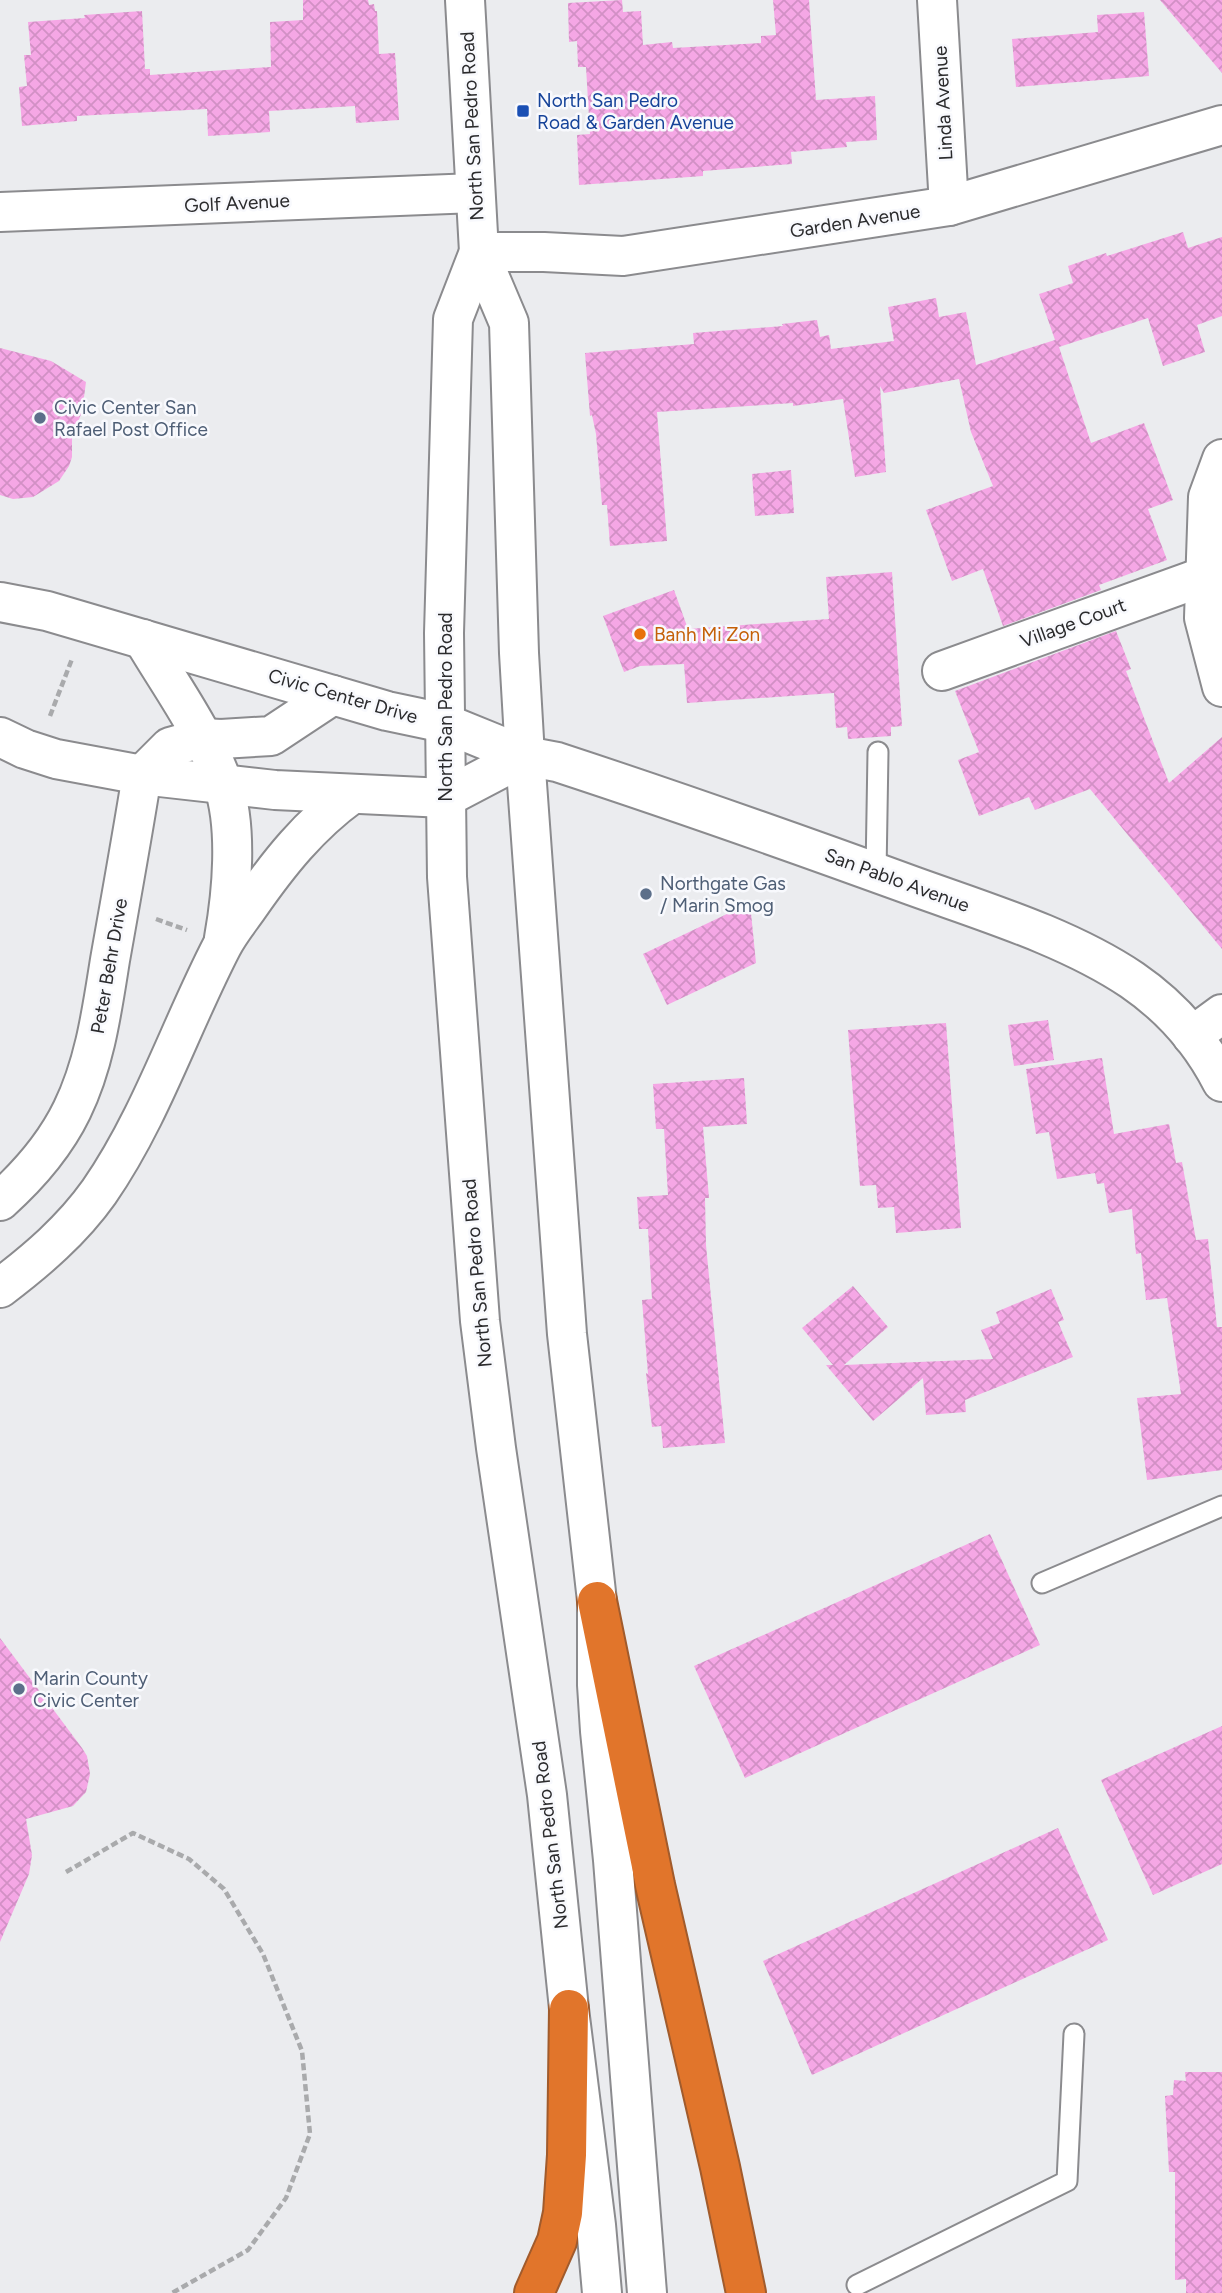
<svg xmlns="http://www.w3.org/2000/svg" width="1222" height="2293" font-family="Figtree,sans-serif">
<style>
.building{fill:url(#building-cross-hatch)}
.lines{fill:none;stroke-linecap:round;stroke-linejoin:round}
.service-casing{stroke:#8b8b8e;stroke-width:23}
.minor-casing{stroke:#8b8b8e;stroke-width:42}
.tertiary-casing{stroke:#8b8b8e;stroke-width:42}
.secondary-casing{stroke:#8b8b8e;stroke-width:42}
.motorway-casing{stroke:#a15b2c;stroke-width:42}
.path{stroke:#a9aaac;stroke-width:4.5;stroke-dasharray:7 3.5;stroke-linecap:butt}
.service{stroke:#fff;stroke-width:19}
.minor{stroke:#fff;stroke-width:38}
.tertiary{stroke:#fff;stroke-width:38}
.secondary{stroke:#fff;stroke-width:38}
.motorway{stroke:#e1752b;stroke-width:38}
.transit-dot{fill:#1a4fb4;stroke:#f8f9fd;stroke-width:2.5}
.service-dot{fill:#5c6f8a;stroke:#f8f9fd;stroke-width:2.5}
.food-dot{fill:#e8710a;stroke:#f8f9fd;stroke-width:2.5}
.labels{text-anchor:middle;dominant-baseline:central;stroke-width:5;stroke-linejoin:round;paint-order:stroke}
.transit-label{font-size:19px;fill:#164399;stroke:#f8f9fd;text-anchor:start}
.street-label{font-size:19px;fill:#2b2b2d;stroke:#f8f9fd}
.service-label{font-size:19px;fill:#4e5e75;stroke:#f8f9fd;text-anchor:start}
.food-label{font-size:19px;fill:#c56008;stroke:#f8f9fd;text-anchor:start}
</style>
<defs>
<pattern id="building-cross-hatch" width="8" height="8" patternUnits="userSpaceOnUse" patternTransform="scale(1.75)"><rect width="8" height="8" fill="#f5a7e5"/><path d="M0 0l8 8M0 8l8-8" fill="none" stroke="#d290c5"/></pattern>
</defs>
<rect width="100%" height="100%" fill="#ebecef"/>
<!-- building -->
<g class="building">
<path d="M 303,0 L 368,0 L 369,5 L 374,4 L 375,11 L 377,11 L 379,54 L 395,53 L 399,120 L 356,123 L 355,106 L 269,111 L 270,132 L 208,136 L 207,109 L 77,116 L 77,121 L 22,126 L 19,87 L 27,86 L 24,55 L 31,55 L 28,22 L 85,18 L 84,15 L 142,11 L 145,69 L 150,69 L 150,75 L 271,67 L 270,22 L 303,20 Z"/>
<path d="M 622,0 L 623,12 L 641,11 L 643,45 L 672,42 L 673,48 L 761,43 L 761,36 L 776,35 L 773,0 L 809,0 L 816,100 L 875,96 L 877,140 L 846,142 L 847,147 L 791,152 L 792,164 L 703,171 L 703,176 L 579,185 L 577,135 L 590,134 L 586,67 L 578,67 L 577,41 L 569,42 L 568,3 Z"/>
<path d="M 1160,0 L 1222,0 L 1222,73 Z"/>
<path d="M 1144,12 L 1149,76 L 1016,87 L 1012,39 L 1098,32 L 1097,15 Z"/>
<path d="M 1183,232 L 1188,248 L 1222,237 L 1222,316 L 1197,325 L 1205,352 L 1163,366 L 1148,318 L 1059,347 L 1091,443 L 1144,423 L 1173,500 L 1148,509 L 1167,560 L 1099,585 L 1101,590 L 1003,626 L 983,569 L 952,581 L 926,510 L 993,486 L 971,432 L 959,379 L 884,393 L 880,386 L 886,472 L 855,477 L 843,399 L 793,406 L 793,403 L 657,412 L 667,541 L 610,546 L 607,505 L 602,505 L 596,434 L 592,415 L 590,416 L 585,353 L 694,344 L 693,333 L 783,326 L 782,324 L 817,320 L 820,337 L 829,335 L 831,349 L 894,341 L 888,307 L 936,298 L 939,317 L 966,312 L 976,365 L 1055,340 L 1039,294 L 1073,283 L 1068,266 L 1106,253 L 1107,256 Z"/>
<path d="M 0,348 L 51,361 L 86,382 L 82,412 L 72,436 L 72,457 L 69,466 L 59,481 L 33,497 L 13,499 L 0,495 Z"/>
<path d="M 791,470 L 794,513 L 755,516 L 752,474 Z"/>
<path d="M 892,572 L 902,726 L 891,727 L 891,736 L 848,739 L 847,727 L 836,728 L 834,693 L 687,703 L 684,664 L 640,666 L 624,672 L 603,616 L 674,590 L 688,629 L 829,619 L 826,577 Z"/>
<path d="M 1116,631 L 1131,669 L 1126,671 L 1169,783 L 1222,737 L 1222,949 L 1090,789 L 1035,810 L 1029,797 L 979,816 L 958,760 L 979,752 L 955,691 Z"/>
<path d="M 750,903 L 756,963 L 667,1005 L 643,954 Z"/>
<path d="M 1048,1020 L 1054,1060 L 1014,1066 L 1008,1025 Z"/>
<path d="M 946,1023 L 961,1228 L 896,1233 L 894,1207 L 878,1208 L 876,1185 L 860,1186 L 848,1030 Z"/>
<path d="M 1102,1058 L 1114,1134 L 1169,1124 L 1176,1163 L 1182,1162 L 1196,1240 L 1208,1239 L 1217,1327 L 1222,1327 L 1222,1470 L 1147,1480 L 1137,1398 L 1181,1394 L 1167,1298 L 1146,1300 L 1141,1253 L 1136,1254 L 1132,1209 L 1109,1213 L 1104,1183 L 1097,1184 L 1095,1173 L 1057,1179 L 1049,1132 L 1036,1134 L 1026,1069 Z"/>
<path d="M 744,1078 L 747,1124 L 703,1127 L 709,1198 L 705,1198 L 706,1245 L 725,1443 L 663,1448 L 661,1426 L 652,1427 L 646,1373 L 648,1374 L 642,1300 L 652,1299 L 648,1229 L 639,1229 L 637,1197 L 668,1195 L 664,1129 L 656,1129 L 653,1084 Z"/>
<path d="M 853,1286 L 888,1327 L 844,1365 L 993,1359 L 981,1330 L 1000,1323 L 996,1312 L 1051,1289 L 1064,1320 L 1058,1322 L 1073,1357 L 965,1400 L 966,1412 L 926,1415 L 923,1378 L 873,1421 L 826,1365 L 833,1365 L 802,1328 Z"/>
<path d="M 990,1534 L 1040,1645 L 745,1778 L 694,1666 Z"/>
<path d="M 0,1638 L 82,1748 L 87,1756 L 90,1774 L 86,1792 L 73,1806 L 26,1819 L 32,1855 L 29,1874 L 0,1942 Z"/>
<path d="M 1222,1726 L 1222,1864 L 1153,1895 L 1101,1780 Z"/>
<path d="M 1058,1828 L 1108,1940 L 812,2075 L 763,1961 Z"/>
<path d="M 1185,2072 L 1222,2072 L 1222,2293 L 1186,2293 L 1186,2279 L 1175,2280 L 1175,2172 L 1169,2172 L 1165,2096 L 1173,2095 L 1174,2080 L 1186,2081 Z"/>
</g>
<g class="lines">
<defs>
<g id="service">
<path d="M 876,873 L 878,752"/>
<path d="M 1042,1583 L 1222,1506"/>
<path d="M 857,2285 L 1067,2181 L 1074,2034"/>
</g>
<g id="minor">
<path d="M 937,0 L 949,206"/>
<path d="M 0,212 L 475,193"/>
<path d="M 479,252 L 544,252 L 623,256 L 949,206 L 1222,125"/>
<path d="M 1222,459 L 1208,497 L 1204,618 L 1222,687"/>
<path d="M 143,639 C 171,686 205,732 223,784 C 238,828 232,893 224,938"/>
<path d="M 942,671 L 1205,576"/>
<path d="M 525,756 L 557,762 C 676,801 795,843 913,886 C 985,912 1068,937 1132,980 C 1170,1006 1201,1041 1222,1082"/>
<path d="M 1192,1036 L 1222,1014"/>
<path d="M 0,1201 C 29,1175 55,1145 72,1110 C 95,1063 102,1010 110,960 C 121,898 132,837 142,775 L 170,747 L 202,738 L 221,739 L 271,736 L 333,695"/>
<path d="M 0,1288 C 37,1260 72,1230 99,1192 C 151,1117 180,1027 222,946 C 229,932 240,919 249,906 C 279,863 309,825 352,794"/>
</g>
<g id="tertiary">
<path d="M 0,602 L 47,611 L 387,711 L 444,723 L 525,756"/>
<path d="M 0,737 L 25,749 L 56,759 L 142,775 L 275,790 L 445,798 L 525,756"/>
</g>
<g id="secondary">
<path d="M 465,0 L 479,252 L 509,323 L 519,653 L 525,756 L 567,1334 L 597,1601 L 597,1685 L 600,1731 L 613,1860 L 647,2293"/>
<path d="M 479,252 L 453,319 L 444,633 L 447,877 L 480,1321 L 496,1448 L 547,1795 L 569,2009 L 596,2225 L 602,2293"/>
</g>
<g id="motorway">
<path d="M 597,1601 L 655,1885 L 720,2167 L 746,2293"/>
<path d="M 534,2293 L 557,2241 L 563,2213 L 567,2155 L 569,2009"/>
</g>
</defs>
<!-- service casing -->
<use href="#service" class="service-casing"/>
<!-- minor casing -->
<use href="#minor" class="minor-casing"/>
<!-- tertiary casing -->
<use href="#tertiary" class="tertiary-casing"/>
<!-- secondary casing -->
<use href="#secondary" class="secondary-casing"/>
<!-- motorway casing -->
<use href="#motorway" class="motorway-casing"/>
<!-- path -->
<g class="path">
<path d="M 50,716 L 72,659"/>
<path d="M 156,919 L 187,930"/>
<path d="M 66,1872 L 133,1833 L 189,1859 L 224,1889 L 263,1954 L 302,2051 L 310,2134 L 286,2198 L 248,2250 L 172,2293"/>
</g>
<!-- service -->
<use href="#service" class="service"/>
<!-- minor -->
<use href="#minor" class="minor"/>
<!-- tertiary -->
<use href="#tertiary" class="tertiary"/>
<!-- secondary -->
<use href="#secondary" class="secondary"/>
<!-- motorway -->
<use href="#motorway" class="motorway"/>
</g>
<!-- markers -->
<rect class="transit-dot" x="516" y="104" width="14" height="14" rx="3.5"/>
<g class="service-dot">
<circle cx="40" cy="418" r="7"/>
<circle cx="646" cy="894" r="7"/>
<circle cx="19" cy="1689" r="7"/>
</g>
<circle class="food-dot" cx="640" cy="634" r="7"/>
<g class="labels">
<!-- transit labels -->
<g class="transit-label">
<text x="537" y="100">North San Pedro<tspan x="537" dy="22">Road &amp; Garden Avenue</tspan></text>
</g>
<!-- street labels -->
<g class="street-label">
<text transform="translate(943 103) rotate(-93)">Linda Avenue</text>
<text transform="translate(472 126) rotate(-93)">North San Pedro Road</text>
<text transform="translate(237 203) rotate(-3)">Golf Avenue</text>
<text transform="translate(855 221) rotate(-9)">Garden Avenue</text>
<text transform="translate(1073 623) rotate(-20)">Village Court</text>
<text transform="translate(343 696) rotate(16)">Civic Center Drive</text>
<text transform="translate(445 707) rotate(-90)">North San Pedro Road</text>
<text transform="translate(897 880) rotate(20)">San Pablo Avenue</text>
<text transform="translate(109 966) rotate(-80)">Peter Behr Drive</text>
<text transform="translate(477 1273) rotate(-95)">North San Pedro Road</text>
<text transform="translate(550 1835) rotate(-97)">North San Pedro Road</text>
</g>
<!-- service labels -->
<g class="service-label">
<text x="54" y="407">Civic Center San<tspan x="54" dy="22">Rafael Post Office</tspan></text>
<text x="660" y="883">Northgate Gas<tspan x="660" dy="22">/ Marin Smog</tspan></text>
<text x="33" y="1678">Marin County<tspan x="33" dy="22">Civic Center</tspan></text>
</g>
<!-- food labels -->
<g class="food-label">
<text x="654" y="634">Banh Mi Zon</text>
</g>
</g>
</svg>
